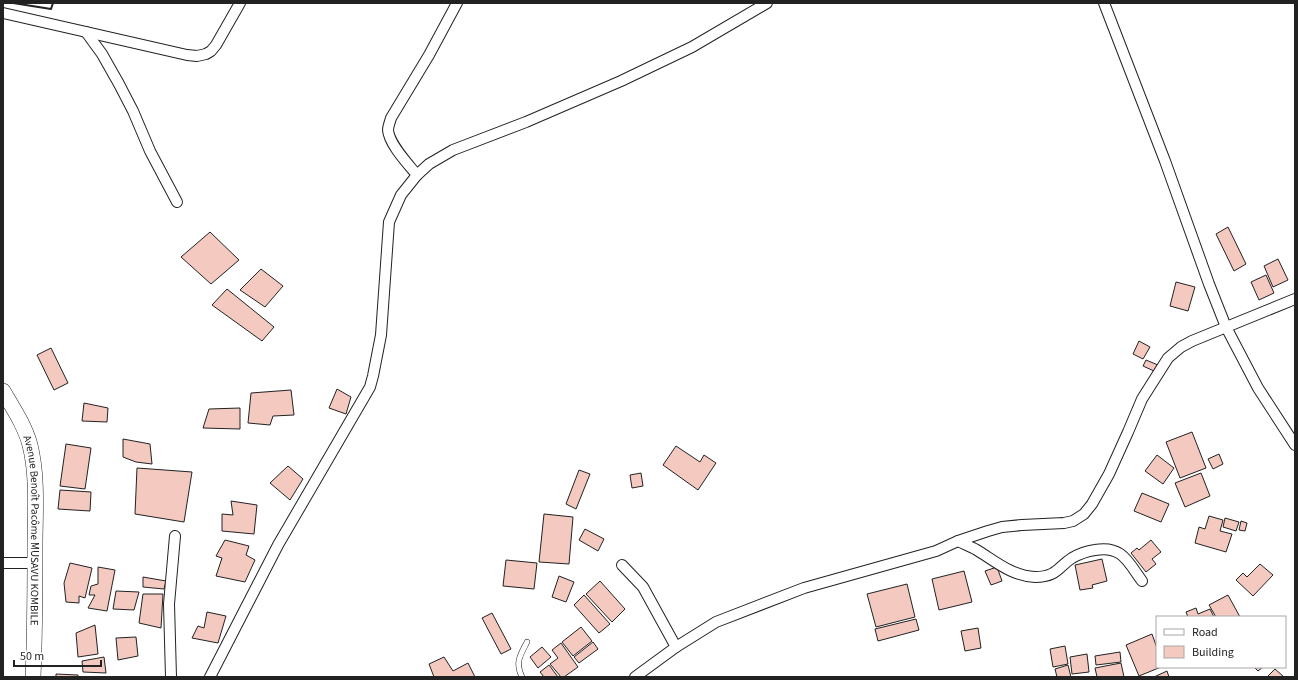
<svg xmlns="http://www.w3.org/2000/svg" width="1298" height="680" font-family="'Source Sans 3',sans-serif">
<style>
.building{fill:#f3c9c0;stroke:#222}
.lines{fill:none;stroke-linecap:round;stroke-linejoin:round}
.service-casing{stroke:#222;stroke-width:6}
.minor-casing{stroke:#222;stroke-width:12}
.secondary-casing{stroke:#222;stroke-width:16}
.service{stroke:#fff;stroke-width:5}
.minor{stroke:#fff;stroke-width:10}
.secondary{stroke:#fff;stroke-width:15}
.wall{stroke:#222;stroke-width:2}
.labels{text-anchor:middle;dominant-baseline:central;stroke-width:3;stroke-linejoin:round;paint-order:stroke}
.street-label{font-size:11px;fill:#222;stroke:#fff}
</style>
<rect width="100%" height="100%" fill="#fff"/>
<!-- building -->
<g class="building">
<path d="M 1228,227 L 1246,264 L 1234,271 L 1216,234 Z"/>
<path d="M 210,232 L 239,260 L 211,284 L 181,257 Z"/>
<path d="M 1278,259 L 1288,280 L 1273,287 L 1264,266 Z"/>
<path d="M 261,269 L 283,286 L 265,307 L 240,290 Z"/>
<path d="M 1266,275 L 1274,293 L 1259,300 L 1251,282 Z"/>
<path d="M 1176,282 L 1195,287 L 1188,311 L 1170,306 Z"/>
<path d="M 227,289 L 274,327 L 262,341 L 212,305 Z"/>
<path d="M 1139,341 L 1150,347 L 1143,359 L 1133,354 Z"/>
<path d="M 51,348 L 68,383 L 54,390 L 37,355 Z"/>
<path d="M 1146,360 L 1158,365 L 1154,371 L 1143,366 Z"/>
<path d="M 337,389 L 351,397 L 346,414 L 329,408 Z"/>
<path d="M 291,390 L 294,415 L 273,416 L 270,425 L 248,423 L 251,393 Z"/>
<path d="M 84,403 L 108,408 L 107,422 L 82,421 Z"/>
<path d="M 240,408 L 240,429 L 203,428 L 209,409 Z"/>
<path d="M 1192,432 L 1206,468 L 1180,478 L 1166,442 Z"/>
<path d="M 123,439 L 150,444 L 152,464 L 136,462 L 123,457 Z"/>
<path d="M 66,444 L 91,448 L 85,489 L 60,486 Z"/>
<path d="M 676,446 L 700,462 L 704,455 L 716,463 L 698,490 L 663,465 Z"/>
<path d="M 1219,454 L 1223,464 L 1213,469 L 1208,459 Z"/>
<path d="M 1157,455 L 1174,468 L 1163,484 L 1145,471 Z"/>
<path d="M 288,466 L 303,479 L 290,500 L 270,483 Z"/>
<path d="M 137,468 L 192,472 L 184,522 L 135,514 Z"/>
<path d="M 579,470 L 590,474 L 576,509 L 566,504 Z"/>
<path d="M 641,473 L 643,486 L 632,488 L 630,475 Z"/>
<path d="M 1201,473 L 1210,496 L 1185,507 L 1175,483 Z"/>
<path d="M 60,490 L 91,492 L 90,511 L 58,509 Z"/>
<path d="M 1142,493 L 1169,504 L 1161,522 L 1134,511 Z"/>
<path d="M 231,501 L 257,505 L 254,534 L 222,531 L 222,514 L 233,515 Z"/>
<path d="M 544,514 L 573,517 L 569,564 L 539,562 Z"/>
<path d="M 1209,516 L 1223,520 L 1220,531 L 1232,534 L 1226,552 L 1195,543 L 1199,527 L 1205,529 Z"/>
<path d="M 1225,518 L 1239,522 L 1236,531 L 1223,527 Z"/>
<path d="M 1241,521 L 1247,523 L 1245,531 L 1239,530 Z"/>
<path d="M 585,529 L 604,539 L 598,551 L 579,540 Z"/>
<path d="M 225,540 L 249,546 L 246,555 L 255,560 L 245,582 L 216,576 L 222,558 L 216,556 Z"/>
<path d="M 1151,540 L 1161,552 L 1152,559 L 1156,564 L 1146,572 L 1131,553 L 1137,548 L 1139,550 Z"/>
<path d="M 1102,559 L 1107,581 L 1092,585 L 1093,588 L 1080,590 L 1075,565 Z"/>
<path d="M 506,560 L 537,563 L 534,589 L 503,586 Z"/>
<path d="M 70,563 L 92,568 L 85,598 L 79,596 L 79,603 L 66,602 L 64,583 Z"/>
<path d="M 1260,564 L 1273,575 L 1253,596 L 1236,580 L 1243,573 L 1247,577 Z"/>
<path d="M 98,567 L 115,570 L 107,611 L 88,608 L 95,595 L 89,595 L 91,586 L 98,584 Z"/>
<path d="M 997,567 L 1002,581 L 991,585 L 985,571 Z"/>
<path d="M 964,571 L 972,602 L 939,610 L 932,579 Z"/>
<path d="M 559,576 L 574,582 L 566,602 L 552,597 Z"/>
<path d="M 143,577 L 166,581 L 164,589 L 143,587 Z"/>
<path d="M 600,581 L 625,609 L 612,622 L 586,594 Z"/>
<path d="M 907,584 L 915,617 L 876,627 L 867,594 Z"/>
<path d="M 116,591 L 139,592 L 134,610 L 113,609 Z"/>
<path d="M 143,594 L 163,594 L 161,628 L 139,623 Z"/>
<path d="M 584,595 L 610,624 L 599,633 L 574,605 Z"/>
<path d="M 1228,595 L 1240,617 L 1216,617 L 1209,605 Z"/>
<path d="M 1196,608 L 1198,614 L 1210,609 L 1214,617 L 1188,617 L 1186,612 Z"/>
<path d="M 207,612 L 226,616 L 218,643 L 192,638 L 198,626 L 204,628 Z"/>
<path d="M 492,613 L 511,649 L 501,654 L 482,618 Z"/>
<path d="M 916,619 L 919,630 L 878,641 L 875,629 Z"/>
<path d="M 95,625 L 98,654 L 78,657 L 76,633 Z"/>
<path d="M 581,627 L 592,641 L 573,656 L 562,642 Z"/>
<path d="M 978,628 L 981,648 L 965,651 L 961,631 Z"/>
<path d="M 1152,634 L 1157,648 L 1157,667 L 1161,667 L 1139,676 L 1126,645 Z"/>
<path d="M 136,637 L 138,656 L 118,660 L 116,638 Z"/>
<path d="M 593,642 L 598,649 L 579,663 L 574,657 Z"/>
<path d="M 561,643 L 578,667 L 564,677 L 561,677 L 550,664 L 558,658 L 552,650 Z"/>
<path d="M 1065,646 L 1068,664 L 1053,667 L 1050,649 Z"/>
<path d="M 542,647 L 551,657 L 538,668 L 530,657 Z"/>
<path d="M 1120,652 L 1121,662 L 1096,665 L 1095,656 Z"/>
<path d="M 1087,654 L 1089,672 L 1072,674 L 1070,657 Z"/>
<path d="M 104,657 L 106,673 L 83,672 L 82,661 Z"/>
<path d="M 444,657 L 453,671 L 468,663 L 475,677 L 434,677 L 429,664 Z"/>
<path d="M 1121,663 L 1124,677 L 1097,677 L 1095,668 Z"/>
<path d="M 549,665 L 558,677 L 544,677 L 540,672 Z"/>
<path d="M 1068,665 L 1071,677 L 1057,677 L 1055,669 Z"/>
<path d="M 1254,667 L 1263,667 L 1258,671 Z"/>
<path d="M 1275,669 L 1284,677 L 1267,677 Z"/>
<path d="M 1167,671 L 1169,677 L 1154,677 Z"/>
<path d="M 56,674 L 78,675 L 78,677 L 56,677 Z"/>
</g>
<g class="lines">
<defs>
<path id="service" d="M 522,677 C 515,662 520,656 527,642"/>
<g id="minor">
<path d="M 1104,3 L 1165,161 L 1209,284 L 1226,327 L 1258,388 L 1295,445"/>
<path d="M 3,13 L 187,55 L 197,56 L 206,54 L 211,51 L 216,45 L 240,3"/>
<path d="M 86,32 L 102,54 L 119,84 L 133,111 L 150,151 L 177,202"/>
<path d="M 417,175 C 408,164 389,144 388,130 C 388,126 390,122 391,118 L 429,55 L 457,3"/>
<path d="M 958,541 C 964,544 969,546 975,549 C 994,560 1011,576 1035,577 C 1057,577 1058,567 1072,558 C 1079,554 1088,551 1095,550 C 1122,545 1128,562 1142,581"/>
<path d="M 3,563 L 35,563"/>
<path d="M 622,565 L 643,587 L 676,647"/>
<path d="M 171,677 L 169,604 L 175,536"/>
<path d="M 210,677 L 278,545 L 370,387 L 373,376 L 381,335 L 389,222 L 401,195 L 417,175 L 429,164 L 453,150 L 526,122 L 621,81 L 692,47 L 767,3"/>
<path d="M 635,677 L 676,647 L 716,622 L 804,588 L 936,551 L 958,541 L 988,531 L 1002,527 L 1022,525 L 1064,523 L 1073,521 L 1084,514 L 1092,504 L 1109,474 L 1128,432 L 1142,399 L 1168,358 L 1181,347 L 1192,341 L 1295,299"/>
</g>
<g id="secondary">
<path id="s1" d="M 3,391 C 13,408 25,426 30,445 C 38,477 35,513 35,546 C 35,589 35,633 33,677"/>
</g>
</defs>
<!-- service casing -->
<use href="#service" class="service-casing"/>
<!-- minor casing -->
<use href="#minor" class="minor-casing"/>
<!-- secondary casing -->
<use href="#secondary" class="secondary-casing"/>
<!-- service -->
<use href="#service" class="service"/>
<!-- minor -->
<use href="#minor" class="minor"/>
<!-- secondary -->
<use href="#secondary" class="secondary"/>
<!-- wall -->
<path class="wall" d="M 13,3 L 51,9 L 53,3"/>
</g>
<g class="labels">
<!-- street labels -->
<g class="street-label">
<text stroke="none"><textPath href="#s1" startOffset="146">Avenue Benoît Pacôme MUSAVU KOMBILE</textPath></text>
</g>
</g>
<!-- border -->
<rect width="1298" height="680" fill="none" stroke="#222222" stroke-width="8"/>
<!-- legend -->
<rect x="1156" y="616" width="130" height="52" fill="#ffffff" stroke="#a7a7a7"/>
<rect x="1164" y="629" width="20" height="6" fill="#ffffff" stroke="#a7a7a7"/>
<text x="1192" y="636" font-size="12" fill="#222222">Road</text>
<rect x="1164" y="646" width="20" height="12" fill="#f3c9c0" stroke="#a7a7a7"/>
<text x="1192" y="656" font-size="12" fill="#222222">Building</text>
<!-- scale -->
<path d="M14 660v6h87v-6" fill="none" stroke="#222222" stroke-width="2"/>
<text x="20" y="660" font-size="12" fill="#222222" stroke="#ffffff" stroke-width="3" paint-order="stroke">50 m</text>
</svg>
